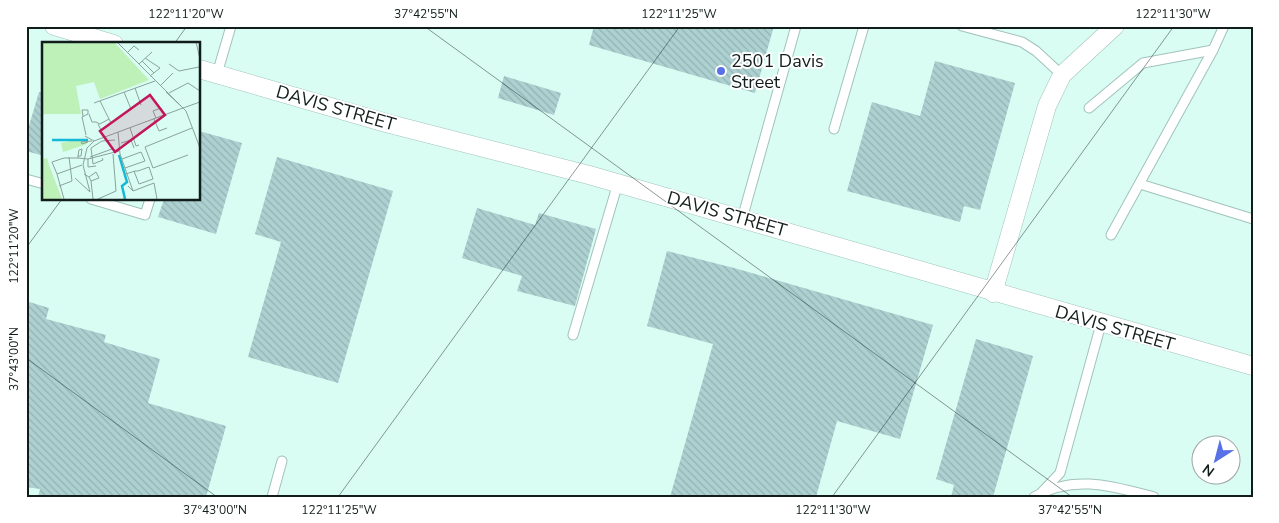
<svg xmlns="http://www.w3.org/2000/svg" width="1279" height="523" font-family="'Nunito Sans',sans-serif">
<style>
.building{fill:url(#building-back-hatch)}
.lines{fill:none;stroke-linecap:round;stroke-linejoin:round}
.service-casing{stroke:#a1c3bb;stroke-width:11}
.minor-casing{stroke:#a1c3bb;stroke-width:19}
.service{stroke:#fff;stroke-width:9}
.minor{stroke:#fff;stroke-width:18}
.ticks{fill:none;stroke:#101d1a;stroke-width:1;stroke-opacity:0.45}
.poi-dot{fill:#5871e7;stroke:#fff;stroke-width:2}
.labels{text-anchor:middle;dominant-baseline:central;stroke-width:4;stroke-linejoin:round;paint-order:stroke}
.poi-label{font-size:18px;fill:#101d1a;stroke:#fff;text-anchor:start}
.street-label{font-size:18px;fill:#101d1a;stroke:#fff}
.inset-river{fill:none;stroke:#15b8d7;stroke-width:2.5}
.inset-road{fill:none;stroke:#89a39c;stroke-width:1}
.view{fill:#c2185b;fill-opacity:0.15;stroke:#c2185b;stroke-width:2.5}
.inset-edge{fill:none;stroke:#101d1a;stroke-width:2.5}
.neatline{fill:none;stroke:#101d1a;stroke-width:2}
.ticks-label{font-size:12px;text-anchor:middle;fill:#101d1a}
</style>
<defs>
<pattern id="building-back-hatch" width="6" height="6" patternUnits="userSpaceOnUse" patternTransform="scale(1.25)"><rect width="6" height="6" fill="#add1d1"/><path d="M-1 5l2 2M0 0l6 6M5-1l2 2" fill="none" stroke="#94b3b3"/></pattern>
</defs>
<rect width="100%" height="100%" fill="#d9fcf3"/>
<!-- building -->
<g class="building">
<path d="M 594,26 L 774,26 L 755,93 L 589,45 Z"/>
<path d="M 935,61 L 1015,83 L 980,210 L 964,206 L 960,222 L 847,191 L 872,102 L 920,116 Z"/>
<path d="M 504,76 L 561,93 L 554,115 L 498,98 Z"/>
<path d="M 39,92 L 44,93 L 44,156 L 26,151 L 26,136 Z"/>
<path d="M 199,131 L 242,143 L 216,234 L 158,217 L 164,199 L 199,199 Z"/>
<path d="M 277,157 L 393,191 L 338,383 L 248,357 L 281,242 L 255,234 Z"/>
<path d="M 477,208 L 535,225 L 539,213 L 596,229 L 575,306 L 517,291 L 522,276 L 462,258 Z"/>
<path d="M 667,251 L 734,268 L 933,325 L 900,439 L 837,421 L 816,497 L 670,497 L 713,344 L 647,326 Z"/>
<path d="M 26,301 L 49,308 L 46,319 L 106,335 L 104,342 L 160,359 L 148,403 L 226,426 L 206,497 L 38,497 L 40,489 L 26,487 Z"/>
<path d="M 976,339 L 1033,356 L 993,497 L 951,497 L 954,485 L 936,479 Z"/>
</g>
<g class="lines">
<defs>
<g id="service">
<path d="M 962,26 L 1022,42 L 1036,51 L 1062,75"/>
<path d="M 217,74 L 231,26"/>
<path d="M 1089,108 L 1143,63 L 1213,50"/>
<path d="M 834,129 L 864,26"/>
<path d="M 26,179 L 44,184"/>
<path d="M 1140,184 L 1253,219"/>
<path d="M 91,199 L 145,215 L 150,199"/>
<path d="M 742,219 L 796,26"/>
<path d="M 1111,235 L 1213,50 L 1224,26"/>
<path d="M 573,335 L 618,183"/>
<path d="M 1042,492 L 1060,473 L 1101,324"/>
<path d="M 272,497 L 282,461"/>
<path d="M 1034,497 C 1074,474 1112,486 1154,497"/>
</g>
<g id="minor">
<path d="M 54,26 L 114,44"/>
<path d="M 199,69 L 386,123 L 589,175 L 1253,366"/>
<path d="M 993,293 L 1047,106 L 1062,75 L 1115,26"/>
</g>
</defs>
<!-- service casing -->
<use href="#service" class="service-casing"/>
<!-- minor casing -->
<use href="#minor" class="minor-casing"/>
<!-- service -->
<use href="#service" class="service"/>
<!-- minor -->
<use href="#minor" class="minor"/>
</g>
<!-- ticks -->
<path class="ticks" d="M 424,26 L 1072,497M 174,44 L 187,26M 26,248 L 62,199M 26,358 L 217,497M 338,497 L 680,26M 832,497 L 1174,26"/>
<!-- markers -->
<circle class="poi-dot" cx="721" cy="71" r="5"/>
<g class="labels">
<!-- poi labels -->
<g class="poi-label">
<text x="731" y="61">2501 Davis<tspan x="731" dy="21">Street</tspan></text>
</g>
<!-- street labels -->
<g class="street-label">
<text transform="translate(336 108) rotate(16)">DAVIS STREET</text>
<text transform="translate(727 214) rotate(16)">DAVIS STREET</text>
<text transform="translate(1115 328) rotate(16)">DAVIS STREET</text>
</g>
</g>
<!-- overview -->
<g transform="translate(42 42)">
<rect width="158" height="158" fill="#d9fcf3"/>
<path d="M 0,0 L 72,0 L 107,38 L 58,57 L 52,40 L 34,44 L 39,72 L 2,72 L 0,76 Z" fill="#bdf1b8"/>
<path d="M 5,116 L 7,123 L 20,157 L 0,157 L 0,117 Z" fill="#bdf1b8"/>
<path d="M 34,98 L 44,99 L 45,102 L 21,110 L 19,101 Z" fill="#bdf1b8"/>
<path class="inset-river" d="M 10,98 L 46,98M 77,113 L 85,140 L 80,144 L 83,157"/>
<path class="inset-road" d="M 75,0 L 144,69 L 158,106M 154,0 L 158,17M 85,11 L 92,4 L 97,8M 103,16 L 118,26 L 108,34M 100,19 L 112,31M 97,22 L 110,10M 127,22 L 137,29 L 157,25M 118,44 L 131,31M 93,46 L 99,63M 82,50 L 89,67M 124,50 L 141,66M 127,51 L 146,41 L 158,49M 58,59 L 67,77M 52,61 L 113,39M 141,66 L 158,60M 47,72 L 50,80 L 54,80 L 58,82 L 67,77 L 69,81 L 59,88 L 56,82M 41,74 L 40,68 L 46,68 L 46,72 L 40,75 L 44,93M 114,76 L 111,69 L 119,66 L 122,73M 112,77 L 117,89 L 125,86M 88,86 L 94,104 L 97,103M 76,90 L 78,112 L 91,149 L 86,144M 43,94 L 52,99 L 141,66M 46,100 L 40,102 L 39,100 L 50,99M 79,101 L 89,98 L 92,106M 146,113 L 111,126 L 103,105 L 150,86M 36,114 L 39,114 L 40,107 L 37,108 L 36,114 L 36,116 L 46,117 L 77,109M 48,115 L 70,107M 36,116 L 22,116 L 10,120 L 15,132 L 40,123M 60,116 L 61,118 L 51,122 L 49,106 L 60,99 L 73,98M 46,117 L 46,125 L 54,124M 80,117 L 99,110 L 103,119 L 83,126M 15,132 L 22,157M 42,132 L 47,135 L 54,130 L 57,136 L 49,139 L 47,135M 84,132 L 93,129 L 96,129 L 107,125 L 111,137 L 97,142 L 92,129M 33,136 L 48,150 L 41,123 L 45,106 L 52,99M 49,139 L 51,157M 17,144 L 30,139 L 27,115M 91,149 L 112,141 L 115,157M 56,157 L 74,149 L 71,112"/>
<path class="view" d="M 108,53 L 123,73 L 73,110 L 58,89 Z"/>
<rect width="158" height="158" class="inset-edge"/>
</g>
<!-- border -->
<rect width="1279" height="523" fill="none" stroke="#ffffff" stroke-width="55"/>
<!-- north arrow -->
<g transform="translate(1216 460) rotate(216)"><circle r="24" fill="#ffffff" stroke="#9fa5a3"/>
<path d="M0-4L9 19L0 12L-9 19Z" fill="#5871e7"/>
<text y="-8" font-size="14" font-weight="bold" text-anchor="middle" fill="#101d1a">N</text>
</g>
<rect x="28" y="28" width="1224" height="468" class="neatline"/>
<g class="ticks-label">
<text x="186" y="18">122°11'20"W</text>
<text x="426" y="18">37°42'55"N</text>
<text x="679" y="18">122°11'25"W</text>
<text x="1173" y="18">122°11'30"W</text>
<text transform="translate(14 246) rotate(-90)" y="4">122°11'20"W</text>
<text transform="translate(14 359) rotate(-90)" y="4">37°43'00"N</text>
<text x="215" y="514">37°43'00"N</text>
<text x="339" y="514">122°11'25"W</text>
<text x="833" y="514">122°11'30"W</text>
<text x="1070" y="514">37°42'55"N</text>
</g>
</svg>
